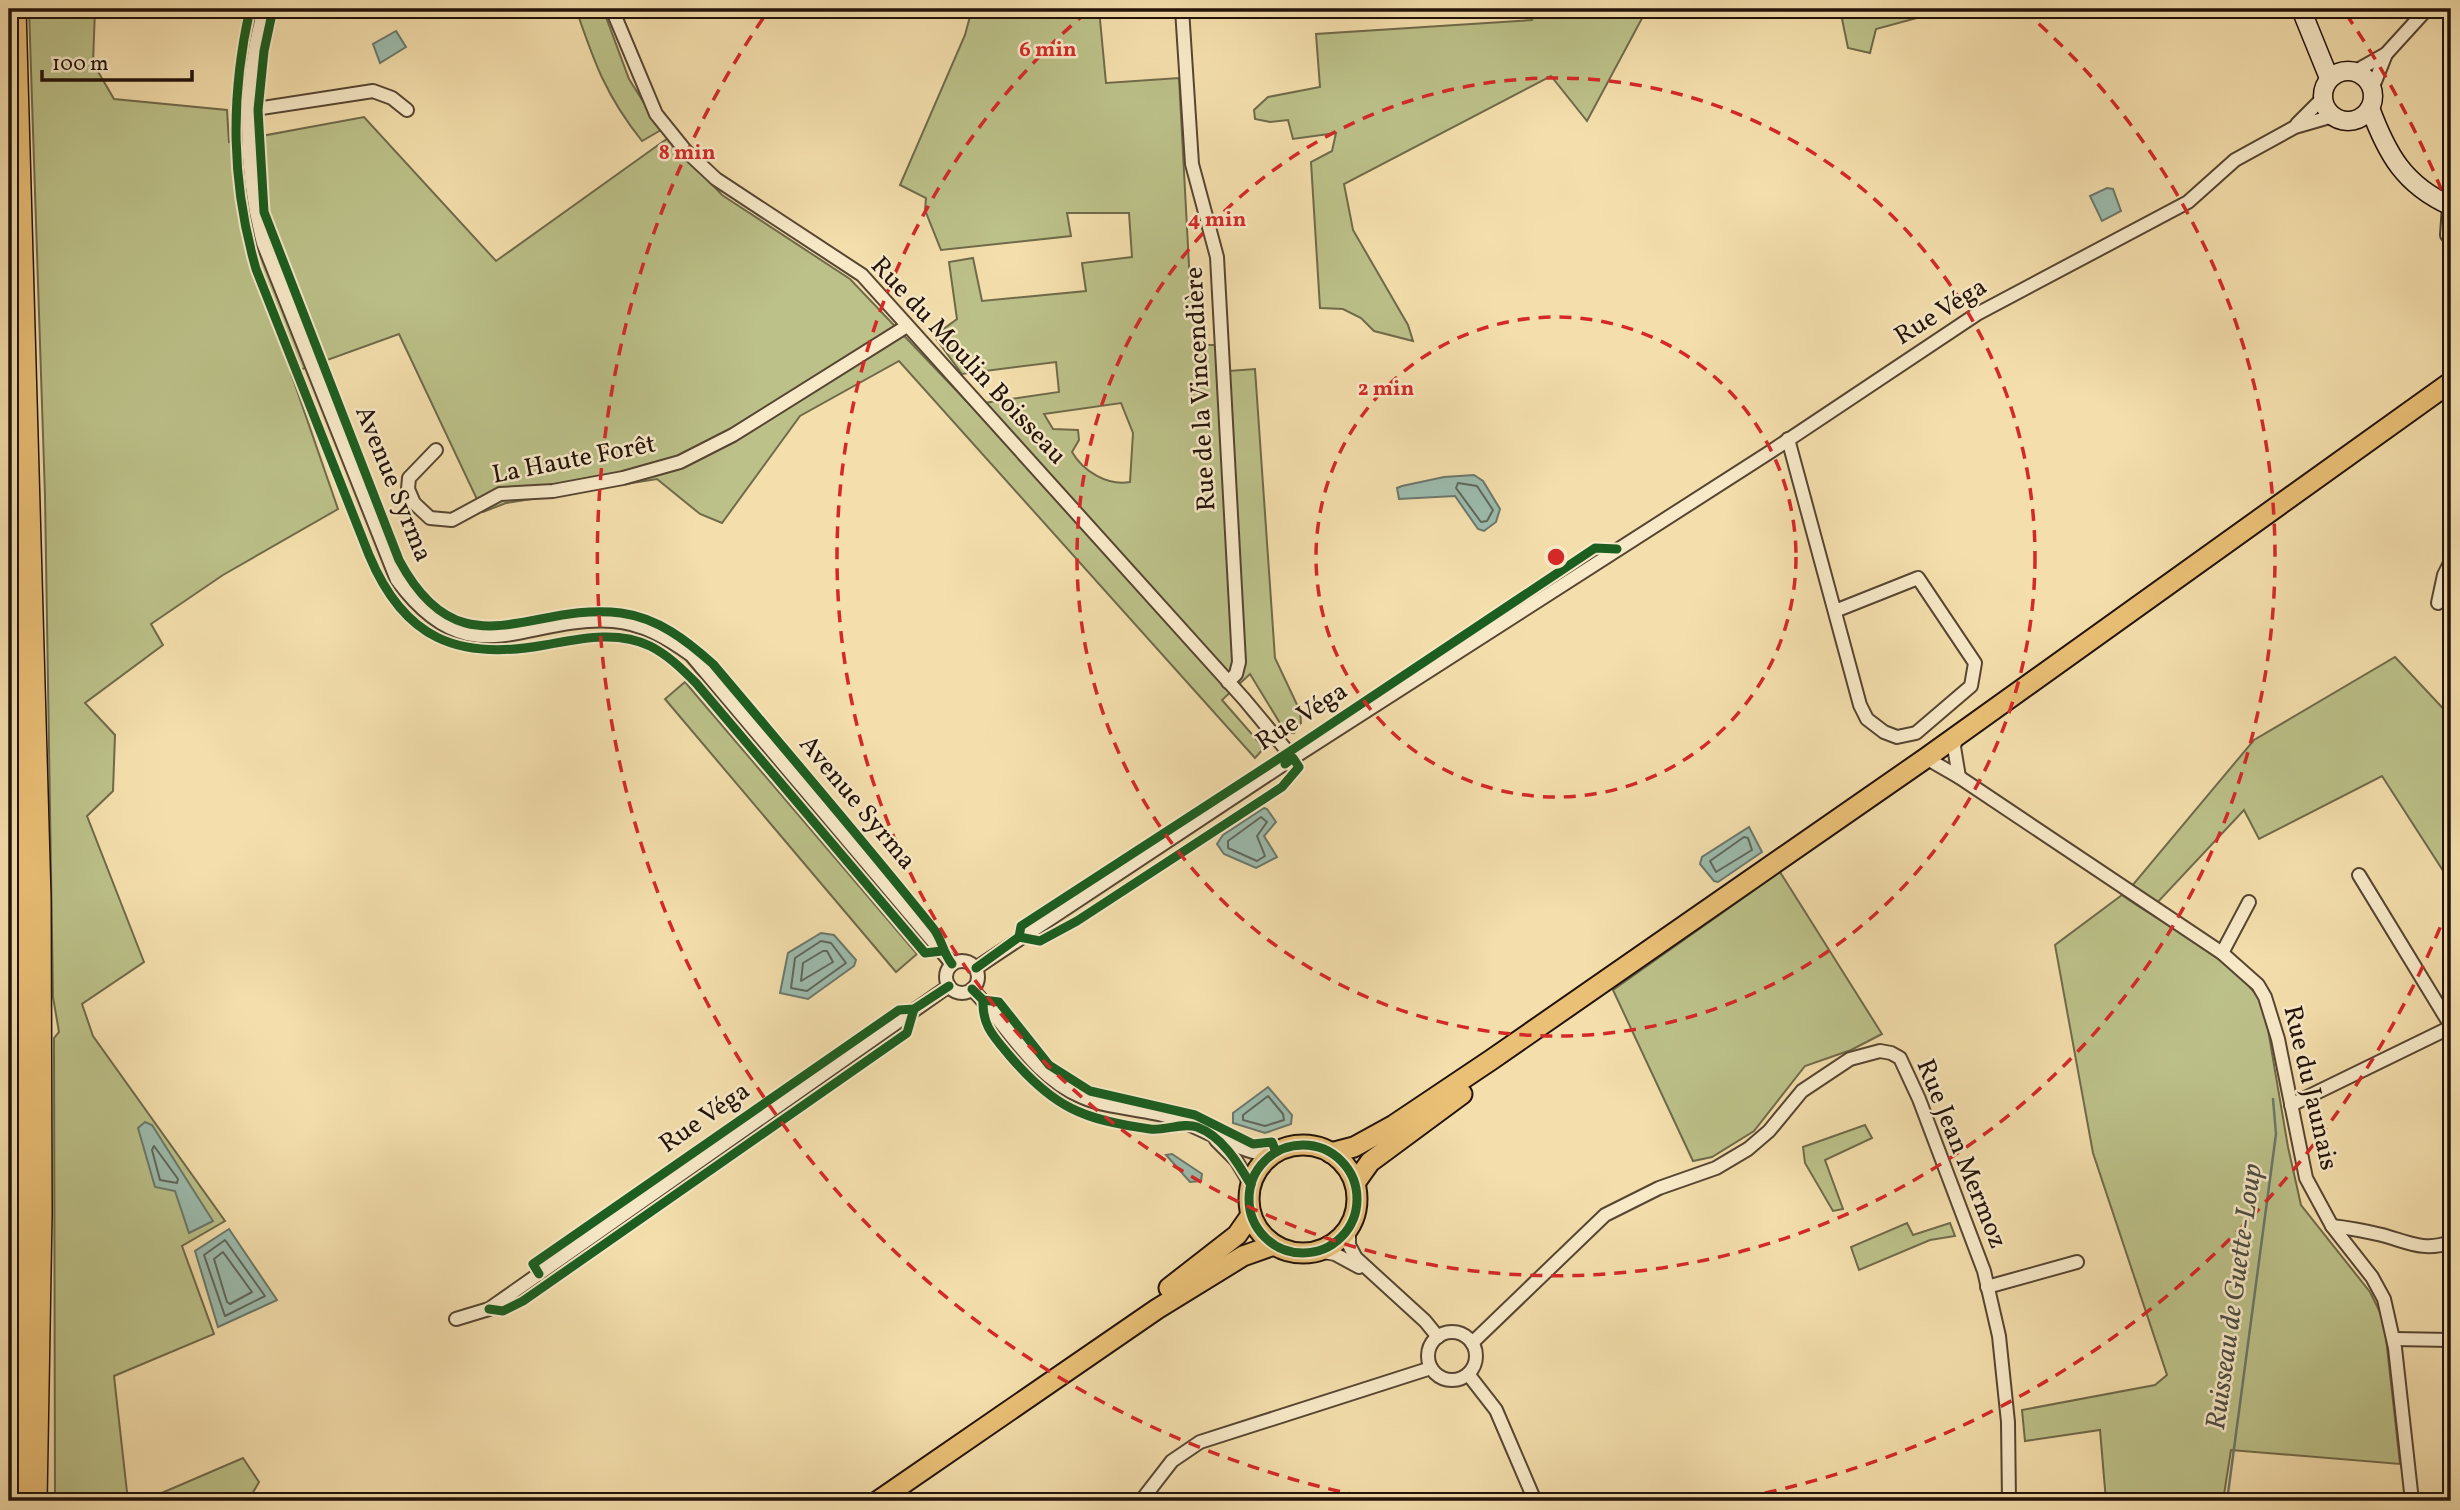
<svg xmlns="http://www.w3.org/2000/svg" width="2460" height="1510" font-family="Vollkorn,serif">
<style>
.green{fill:#bcc189;stroke:#6f6a4a;stroke-width:2;fill-rule:evenodd}
.water{fill:#9cbcae;stroke:#6b786c;stroke-width:2}
.lines{fill:none;stroke-linecap:round;stroke-linejoin:round}
.shore{stroke:#5f675c;stroke-width:2}
.stream{stroke:#6b786c;stroke-width:2.5}
.minor-casing{stroke:#564532;stroke-width:16}
.secondary-casing{stroke:#22120a;stroke-width:21}
.primary-casing{stroke:#22120a;stroke-width:23}
.motorway-casing{stroke:#22120a;stroke-width:26}
.minor{stroke:#f8eac9;stroke-width:12}
.secondary{stroke:#f8eac9;stroke-width:18}
.primary{stroke:#eac076;stroke-width:19}
.motorway{stroke:#eac076;stroke-width:23}
.cycleway-casing{stroke:#f8eac9;stroke-width:13}
.cycleway{stroke:#1b5e20;stroke-width:9}
.ring{fill:none;stroke:#d62828;stroke-width:3.5;stroke-dasharray:12 9}
.labels{text-anchor:middle;dominant-baseline:central;stroke-width:5;stroke-linejoin:round;paint-order:stroke}
.street-label{font-size:26px;fill:#22120a;stroke:#f8eac9}
.water-label{font-size:28px;font-style:italic;fill:#4d4e43;stroke:#f8eac9}
.centre{fill:#d62828;stroke:#f8eac9;stroke-width:3.5}
.ring-label{font-size:21px;text-anchor:middle;font-weight:bold;fill:#d62828;stroke:#f8eac9;stroke-width:5;stroke-linejoin:round;paint-order:stroke}
</style>
<rect width="100%" height="100%" fill="#f4dfac"/>
<filter id="stains"><feTurbulence type="fractalNoise" baseFrequency=".00286" numOctaves="4"/><feColorMatrix values="0 0 0 0 .2 0 0 0 0 .09 0 0 0 0 .02 0 0 0 .5 -.17"/></filter>
<radialGradient id="worn" r=".72"><stop offset=".6" stop-color="#630" stop-opacity="0"/><stop offset="1" stop-color="#630" stop-opacity=".3"/></radialGradient>
<!-- green -->
<g class="green">
<path d="M 29,9 L 95,9 L 93,63 L 114,99 L 227,110 L 229,142 L 364,117 L 496,261 L 668,138 L 722,195 L 850,279 L 970,405 L 1059,392 L 1056,362 L 962,374 L 934,336 L 957,319 L 949,262 L 973,258 L 982,301 L 1086,291 L 1082,263 L 1132,257 L 1129,213 L 1067,213 L 1071,236 L 941,250 L 925,210 L 926,198 L 900,185 L 965,35 L 972,9 L 1099,9 L 1106,83 L 1179,78 L 1190,284 L 1200,294 L 1204,345 L 1227,345 L 1229,371 L 1255,369 L 1275,658 L 1300,711 L 1301,723 L 1294,733 L 1286,733 L 1250,674 L 1222,700 L 1264,748 L 1255,758 L 899,361 L 800,416 L 722,523 L 700,514 L 657,479 L 506,503 L 483,512 L 399,334 L 291,373 L 338,509 L 223,575 L 151,624 L 163,645 L 85,703 L 115,735 L 113,791 L 87,816 L 144,962 L 82,1004 L 93,1036 L 225,1221 L 182,1246 L 214,1334 L 114,1376 L 128,1501 L 55,1501 L 54,1038 L 59,1032 L 53,997 L 45,496 ZM 1121,403 L 1133,433 L 1130,482 C 1107,486 1083,471 1072,452 L 1079,440 L 1078,430 L 1053,429 L 1044,414 Z"/>
<path d="M 576,9 L 603,9 L 629,79 L 661,130 L 642,141 C 606,96 594,62 576,9 Z"/>
<path d="M 1535,9 L 1647,9 L 1587,121 L 1551,76 L 1344,184 L 1353,230 L 1408,325 L 1413,341 L 1374,331 L 1361,318 L 1343,309 L 1320,308 L 1311,162 L 1332,151 L 1336,133 L 1293,139 L 1288,120 L 1270,122 L 1255,119 L 1254,110 L 1268,97 L 1320,87 L 1316,34 L 1532,20 Z"/>
<path d="M 1820,9 L 1950,9 L 1876,29 L 1870,53 L 1848,48 L 1841,14 Z"/>
<path d="M 2395,657 L 2451,717 L 2451,883 L 2382,776 L 2259,839 L 2244,810 L 2156,904 L 2131,887 L 2254,740 Z"/>
<path d="M 685,682 L 917,954 L 896,972 L 665,699 Z"/>
<path d="M 1780,872 L 1882,1034 L 1851,1050 L 1805,1066 L 1754,1131 L 1712,1157 L 1693,1161 L 1613,990 Z"/>
<path d="M 2122,895 C 2170,930 2232,954 2264,1006 L 2288,1147 L 2301,1205 L 2370,1292 L 2384,1320 L 2400,1464 L 2231,1450 L 2223,1501 L 2106,1501 L 2100,1430 L 2025,1441 L 2022,1410 L 2155,1385 L 2167,1375 L 2093,1153 L 2055,945 Z"/>
<path d="M 1865,1125 L 1872,1138 L 1825,1160 L 1843,1209 L 1833,1211 L 1805,1163 L 1803,1147 Z"/>
<path d="M 1907,1223 L 1913,1235 L 1950,1223 L 1955,1236 L 1930,1240 L 1859,1270 L 1851,1247 Z"/>
<path d="M 243,1458 L 259,1482 L 248,1501 L 143,1501 Z"/>
</g>
<!-- water -->
<g class="water">
<path d="M 396,31 L 406,47 L 380,63 L 373,44 Z"/>
<path d="M 2107,188 L 2113,189 L 2121,211 L 2102,221 L 2090,196 Z"/>
<path d="M 1474,475 L 1483,481 L 1500,509 L 1496,522 L 1484,531 L 1478,529 L 1455,496 L 1399,499 L 1397,488 L 1402,486 L 1444,477 Z"/>
<path d="M 1264,808 L 1267,809 L 1276,822 L 1264,836 L 1277,857 L 1256,868 L 1224,854 L 1217,844 L 1223,835 Z"/>
<path d="M 1749,827 L 1762,852 L 1718,882 L 1714,881 L 1700,864 L 1702,857 Z"/>
<path d="M 821,933 L 834,935 L 856,960 L 854,966 L 808,999 L 780,993 L 788,953 Z"/>
<path d="M 1268,1087 L 1292,1115 L 1291,1124 L 1265,1133 L 1233,1123 L 1233,1113 Z"/>
<path d="M 145,1122 L 152,1125 L 213,1221 L 189,1233 L 175,1191 L 155,1187 L 138,1128 Z"/>
<path d="M 1172,1154 L 1202,1174 L 1201,1181 L 1190,1182 L 1166,1155 Z"/>
<path d="M 229,1229 L 277,1300 L 218,1327 L 195,1251 Z"/>
</g>
<g class="lines">
<!-- shore -->
<g class="shore">
<path d="M 1458,483 L 1477,486 L 1493,510 L 1487,521 L 1481,522 L 1456,488 Z"/>
<path d="M 1261,817 L 1267,822 L 1257,836 L 1265,856 L 1257,861 L 1228,848 L 1228,841 Z"/>
<path d="M 1744,837 L 1748,838 L 1752,850 L 1716,872 L 1710,861 Z"/>
<path d="M 821,941 L 831,943 L 846,963 L 807,991 L 791,988 L 795,958 Z"/>
<path d="M 823,951 L 827,951 L 833,962 L 801,981 L 803,963 Z"/>
<path d="M 1268,1096 L 1283,1114 L 1284,1120 L 1265,1126 L 1243,1120 L 1243,1115 Z"/>
<path d="M 154,1146 L 178,1179 L 177,1183 L 160,1180 L 152,1150 Z"/>
<path d="M 225,1240 L 265,1296 L 225,1316 L 204,1255 Z"/>
<path d="M 223,1252 L 252,1292 L 230,1304 L 227,1302 L 214,1259 Z"/>
</g>
<!-- stream -->
<path class="stream" d="M 2227,1501 L 2276,1134 L 2273,1099"/>
<defs>
<g id="minor">
<path d="M 264,9 C 243,85 243,167 263,243 L 397,580 C 471,680 523,615 613,621 C 642,623 667,638 691,655 L 952,964"/>
<path d="M 612,9 L 656,114 L 685,150 L 716,179 L 862,275 L 1244,699 L 1293,758"/>
<path d="M 1182,9 L 1192,164 L 1217,257 L 1239,662 L 1236,674 L 1228,682"/>
<path d="M 2354,72 L 2386,54 L 2427,9"/>
<path d="M 2372,89 L 2386,54"/>
<path d="M 249,110 L 373,91 L 392,98 L 407,110"/>
<path d="M 2297,124 L 2323,98"/>
<path d="M 2449,206 L 2447,235 L 2451,240"/>
<path d="M 1788,439 L 1860,705 L 1867,719 L 1884,732 L 1897,737 L 1916,733 L 1971,686 L 1975,663 L 1918,578 L 1835,611"/>
<path d="M 436,450 L 409,478 L 408,489 L 414,503 L 430,518 L 452,520 L 500,494 L 553,491 L 623,478 L 680,462 L 733,435 L 907,326"/>
<path d="M 2438,603 L 2444,575 L 2451,561"/>
<path d="M 1957,735 L 1954,747 L 1959,777"/>
<path d="M 1926,758 L 1959,777 L 2222,953 L 2258,985 L 2265,997 L 2278,1039 L 2306,1178 L 2332,1226 L 2372,1277 L 2384,1299 L 2395,1348 L 2412,1501"/>
<path d="M 2359,875 L 2451,1026"/>
<path d="M 2222,953 L 2249,902"/>
<circle cx="962" cy="977" r="16"/>
<path d="M 976,968 L 1293,758 L 1770,452 L 1977,314 L 2188,202 L 2235,160 L 2295,127 L 2333,116"/>
<path d="M 972,989 C 1008,1026 1033,1077 1082,1097 C 1112,1110 1146,1108 1176,1119 C 1208,1131 1237,1151 1271,1156"/>
<path d="M 2291,1105 L 2451,1027"/>
<path d="M 1216,1140 L 1236,1160 L 1251,1185"/>
<path d="M 2332,1226 C 2349,1228 2365,1231 2382,1235 C 2408,1242 2424,1252 2451,1242"/>
<path d="M 1349,1229 L 1349,1245 L 1356,1258 L 1425,1321 L 1438,1337"/>
<path d="M 1319,1251 L 1335,1254 L 1359,1267"/>
<path d="M 1987,1287 L 2077,1262"/>
<path d="M 456,1319 L 489,1309 L 949,986"/>
<circle cx="1452" cy="1356" r="24"/>
<path d="M 2394,1339 L 2451,1340"/>
<path d="M 1472,1343 L 1605,1215 L 1659,1188 L 1716,1168 L 1748,1149 L 1769,1131 L 1802,1091 L 1850,1059 L 1880,1051 L 1891,1053 L 1900,1058 L 1919,1099 L 1984,1271 L 1999,1336 L 2008,1422 L 2009,1501"/>
<path d="M 1468,1374 L 1496,1410 L 1535,1501"/>
<path d="M 1141,1501 L 1172,1461 L 1200,1442 L 1431,1368"/>
</g>
<g id="secondary">
<path d="M 2301,9 L 2329,78"/>
<circle cx="2348" cy="96" r="25"/>
<path d="M 2370,108 C 2387,154 2404,185 2451,206"/>
</g>
<g id="primary">
<circle cx="1303" cy="1199" r="54"/>
<path d="M 1331,1153 L 1354,1147 L 1394,1125 L 1491,1060 L 1926,758 L 2451,382"/>
<path d="M 1355,1183 L 1370,1162 L 1462,1094"/>
<path d="M 1169,1288 L 1237,1235 L 1251,1215"/>
<path d="M 878,1501 L 1157,1309 L 1243,1256 L 1274,1245"/>
</g>
<g id="motorway">
<path d="M 14,9 L 39,898 L 40,1214 L 35,1501"/>
<path d="M 9,433 C 22,789 26,1145 17,1501"/>
</g>
</defs>
<!-- minor casing -->
<use href="#minor" class="minor-casing"/>
<!-- secondary casing -->
<use href="#secondary" class="secondary-casing"/>
<!-- primary casing -->
<use href="#primary" class="primary-casing"/>
<!-- motorway casing -->
<use href="#motorway" class="motorway-casing"/>
<!-- minor -->
<use href="#minor" class="minor"/>
<!-- secondary -->
<use href="#secondary" class="secondary"/>
<!-- primary -->
<use href="#primary" class="primary"/>
<!-- motorway -->
<use href="#motorway" class="motorway"/>
<defs>
<g id="cycleway">
<path d="M 250,9 C 230,98 231,182 256,269 L 369,555 C 404,639 458,661 545,645 C 579,639 617,630 650,646 C 668,655 682,669 696,683 L 925,953 L 942,951"/>
<path d="M 273,9 L 264,51 L 258,110 L 264,212 L 399,560 C 461,676 531,601 621,613 C 658,618 686,640 713,664 C 787,752 861,838 933,928 C 942,939 942,951 952,964"/>
<path d="M 1019,937 L 1021,926 L 1289,752 L 1595,548 L 1617,549"/>
<path d="M 976,968 L 1019,937 L 1040,941 L 1077,921 L 1282,787 L 1299,767 L 1293,758 L 1285,764"/>
<path d="M 972,989 L 983,1000 L 999,1002 L 1049,1065 L 1090,1091 L 1195,1115 L 1253,1144 L 1272,1142 L 1276,1152"/>
<path d="M 983,1000 C 982,1025 993,1036 1009,1055 C 1053,1107 1083,1120 1150,1129 C 1165,1131 1183,1122 1197,1127 C 1222,1136 1238,1163 1251,1185"/>
<circle cx="1303" cy="1199" r="54"/>
<path d="M 539,1274 L 533,1264 L 899,1010 L 914,1009 L 949,986"/>
<path d="M 489,1309 L 503,1311 L 523,1301 L 907,1033 L 914,1009"/>
</g>
</defs>
<!-- cycleway casing -->
<use href="#cycleway" class="cycleway-casing"/>
<!-- cycleway -->
<use href="#cycleway" class="cycleway"/>
</g>
<!-- distance rings -->
<g class="ring">
<circle cx="1556" cy="557" r="240"/>
<circle cx="1556" cy="557" r="479"/>
<path d="M2023 10A719 719 0 1 1 1089 10"/>
<path d="M2448 908A959 959 0 0 1 1731 1500M1381 1500A959 959 0 0 1 766 14M2346 14A959 959 0 0 1 2448 206"/>
</g>
<g class="labels">
<!-- street labels -->
<g class="street-label">
<text transform="translate(1941 312) rotate(-32)">Rue Véga</text>
<text transform="translate(968 361) rotate(47)">Rue du Moulin Boisseau</text>
<text transform="translate(1201 389) rotate(-93)">Rue de la Vincendière</text>
<text transform="translate(574 460) rotate(-11)">La Haute Forêt</text>
<text transform="translate(393 484) rotate(68)">Avenue Syrma</text>
<text transform="translate(1302 717) rotate(-33)">Rue Véga</text>
<text transform="translate(857 803) rotate(50)">Avenue Syrma</text>
<text transform="translate(2310 1088) rotate(77)">Rue du Jaunais</text>
<text transform="translate(705 1118) rotate(-35)">Rue Véga</text>
<text transform="translate(1961 1154) rotate(68)">Rue Jean Mermoz</text>
</g>
<!-- water labels -->
<g class="water-label">
<text transform="translate(2235 1297) rotate(-82)">Ruisseau de Guette-Loup</text>
</g>
</g>
<circle cx="1556" cy="557" r="10" class="centre"/>
<g class="ring-label">
<text x="1048" y="56">6 min</text>
<text x="687" y="159">8 min</text>
<text x="1217" y="226">4 min</text>
<text x="1386" y="395">2 min</text>
</g>
<!-- margin -->
<rect width="2460" height="1510" fill="none" stroke="#f4dfac" stroke-width="35"/>
<rect x="10" y="10" width="2439" height="1489" fill="none" stroke="#22120a" stroke-width="3.5"/>
<rect x="18" y="18" width="2425" height="1475" fill="none" stroke="#22120a" stroke-width="2"/>
<!-- scale -->
<path d="M42 70v10h150v-10" fill="none" stroke="#22120a" stroke-width="3.5"/>
<text x="52" y="70" font-size="21" fill="#22120a" stroke="#f8eac9" stroke-width="5" paint-order="stroke">100 m</text>
<rect width="100%" height="100%" filter="url(#stains)"/>
<rect width="100%" height="100%" fill="url(#worn)"/>
</svg>
